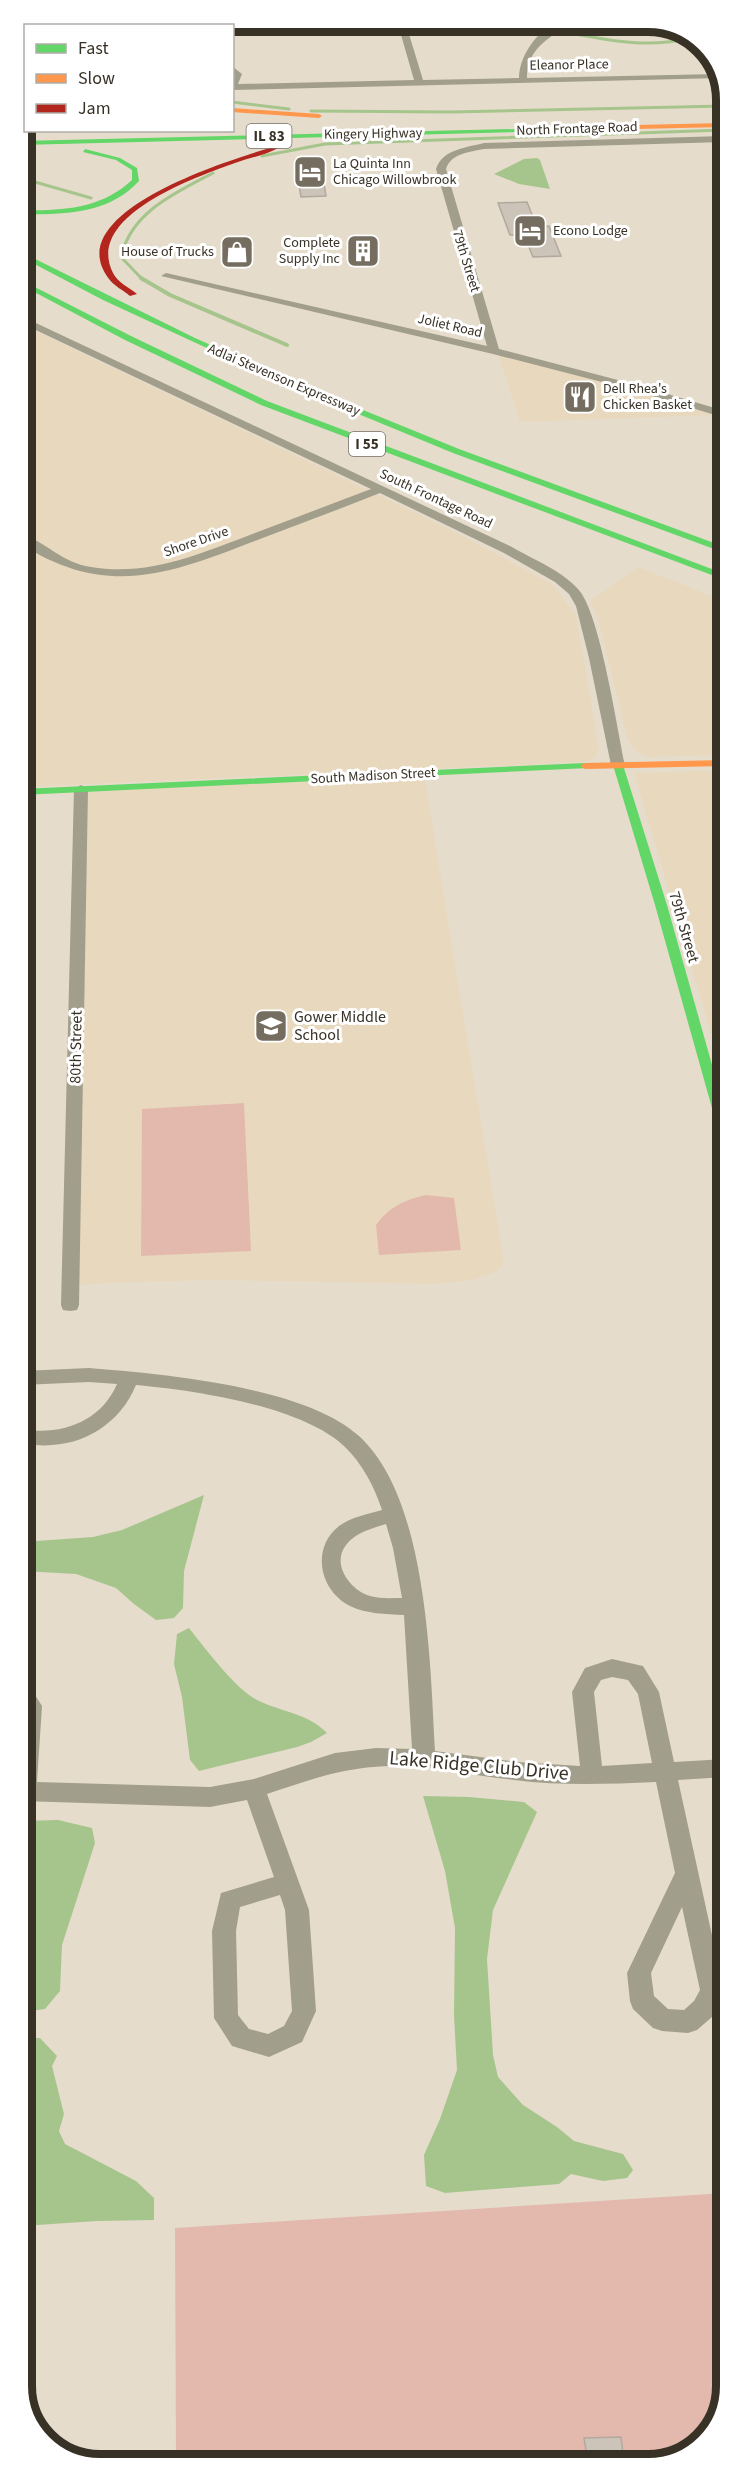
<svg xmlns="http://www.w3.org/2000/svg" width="747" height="2485" font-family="'Source Sans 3',sans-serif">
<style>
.built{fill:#e8d9be}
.green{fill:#e4b9ad}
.water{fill:#a6c58c}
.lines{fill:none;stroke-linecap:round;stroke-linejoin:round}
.stream-far1{stroke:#a6c58c;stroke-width:3}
.stream{stroke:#a6c58c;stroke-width:4}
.building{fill:#cdc4b9;stroke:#b2a89e;stroke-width:1.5}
.street{fill:#a29e8c;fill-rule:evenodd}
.fast{fill:#63d668;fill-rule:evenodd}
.slow{fill:#ff974d;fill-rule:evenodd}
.jam{fill:#b3261e;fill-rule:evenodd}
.labels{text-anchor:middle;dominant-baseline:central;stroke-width:6;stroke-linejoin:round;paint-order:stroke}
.far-street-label{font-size:14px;fill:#383126;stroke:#fff}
.far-poi-label{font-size:14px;fill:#383126;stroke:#fff;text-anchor:start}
.shield{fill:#fff;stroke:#746f67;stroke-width:1.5}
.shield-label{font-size:15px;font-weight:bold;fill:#383126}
.street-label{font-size:16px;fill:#383126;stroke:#fff}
.poi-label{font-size:16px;fill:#383126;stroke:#fff;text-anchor:start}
.near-street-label{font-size:20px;fill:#383126;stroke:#fff}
.rim{fill:none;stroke:#383126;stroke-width:8}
</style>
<rect width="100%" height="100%" fill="#e6dccc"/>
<!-- built -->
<path class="built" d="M21,324L451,530L552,584L576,615L599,749L595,757L586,762L21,787Z
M498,354L664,398L718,415L520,422Z
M638,567L725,601V755L649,757L636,751L628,741L598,619L590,601Z
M725,770V1081L634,773Z
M424,774L504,1263L496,1272L472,1280L435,1284L209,1280L109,1283L70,1286L81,789Z"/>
<!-- green -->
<path class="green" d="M244,1103L251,1251L141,1256L142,1109Z
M426,1195L454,1198L461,1250L379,1255L376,1225C389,1207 404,1200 426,1195Z
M726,2193V2385L707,2437L663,2462L176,2464L175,2228Z"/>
<!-- water -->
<path class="water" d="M537,158L540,160L550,189L519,184L494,174L524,159Z
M204,1495L184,1571L183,1608L174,1618L156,1620L134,1604L116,1588L76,1574L22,1571V1542L93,1537L122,1530Z
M189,1628C204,1647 232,1684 252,1697C276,1712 306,1711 327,1733L311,1742L297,1747L199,1771L190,1760L182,1697L174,1664L177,1634Z
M423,1796L469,1797L524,1802L537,1812L493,1910L487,1959L493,2055L498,2077L523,2105L557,2127L574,2141L623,2154L633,2170L627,2178L603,2181L571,2174L559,2184L445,2193L426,2186L424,2155L440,2119L457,2070L454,2015L455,1928L445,1871Z
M58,1820L92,1828L95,1843L62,1945L60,1991L45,2009L22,2012V1821Z
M22,2038H40L57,2056L52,2066L64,2114L59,2131L65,2144L136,2181L154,2198V2220L97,2221L22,2226Z"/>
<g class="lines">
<!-- stream-far1 -->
<path class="stream-far1" d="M532,21L534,25L545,29
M559,31C608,40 643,49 693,38
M232,102L289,109
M311,111L451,112L724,106
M262,156L325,144L724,130
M21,178L91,198
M143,280L121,257C131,212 175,193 213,173"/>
<!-- stream -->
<path class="stream" d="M141,278L170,295L287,345"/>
</g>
<!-- building -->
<path class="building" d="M320,159L326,196L301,197L295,160Z
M527,202L537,227L549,226L561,256L533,257L524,235H510L498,203Z
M621,2437L624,2463H588L584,2438Z"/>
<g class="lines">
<!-- street -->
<path class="street" d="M209,21H217L218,26H210Z
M397,21H405L423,80L519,78C519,53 544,19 571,22C550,39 527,47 527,78L718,74L721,78L232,90V66L242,74L238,84L414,80Z
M724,136V142L484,149C470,152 451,153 446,169L499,349L637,385L725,411V418L629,389L493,354L161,276L166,273L487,346L436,169C443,149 465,148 484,143Z
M21,316L512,547C534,560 561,570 578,589C600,612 617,729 625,765L623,768L618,769L611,765L589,658L576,606L569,594L555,582L504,553L380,493C340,509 300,524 260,539C172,573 108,600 21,544V534C45,541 62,563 91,567C149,577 202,553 255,533C294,518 332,504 371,489L21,323Z
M81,785L88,789L79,1305L77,1310L70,1311L63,1310L61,1305L74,789Z
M89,1368C162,1374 304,1386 359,1436C428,1499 430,1663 435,1751L517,1762L580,1766L572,1692L585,1668L612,1659L643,1666L659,1692L674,1762L726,1759V1777L678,1780L724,1990L712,2017L697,2030L688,2033L662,2031L653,2028L633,2009L630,2001L627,1973L675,1873L656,1782C608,1784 562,1786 514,1780C468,1775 419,1762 373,1767C336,1770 303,1782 267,1794L309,1910L316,2011L302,2042L269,2057L232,2046L214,2018L212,1931L221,1893L274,1877L247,1800L210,1807L22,1801V1684L30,1687L42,1706L37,1782L210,1787L254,1779L335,1753L376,1748L412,1749L404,1615C385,1614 367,1614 350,1606C319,1590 311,1548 339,1526C351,1517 368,1514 382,1510C375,1488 362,1463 345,1447C303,1406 193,1390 136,1385C117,1431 70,1453 22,1443V1429C60,1436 101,1422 117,1384L89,1382L22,1385V1371ZM386,1524L393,1548L402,1598C392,1598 380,1599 370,1596C350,1590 331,1564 346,1545C356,1532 371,1529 386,1524ZM612,1677L628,1680L638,1694L652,1763L602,1766L594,1692L601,1680ZM280,1895L285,1910L292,2011L284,2026L268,2034L249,2029L238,2015L236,1931L240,1907ZM682,1907L700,1990L694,2001L684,2010L668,2009L654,1996L651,1973Z"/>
<!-- fast -->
<path class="fast" d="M637,126L635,129L21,145V141Z
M85,149L120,158L137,168L139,181C109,214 63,215 21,214V210C62,211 101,209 132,180V170L116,160L83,152Z
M21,252L195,338L282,377L459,449L725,547V553L453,453L276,380L103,300L21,257Z
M21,280L131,336L267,401L725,574V580L261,405L125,340L21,285Z
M618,762L623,765L667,905L725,1111V1137L719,1133L655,905L613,765Z
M585,763L589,764V768L21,795V789Z"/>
<!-- slow -->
<path class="slow" d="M232,108L319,114L322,116L319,118L232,112Z
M26,113V118L21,119V115Z
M724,123V127L635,129L632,127L635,125Z
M725,760V766L585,769L580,766L585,763Z"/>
<!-- jam -->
<path class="jam" d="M273,147L278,148C266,155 249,158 235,163C196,177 84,216 113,273C118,283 129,287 137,294L130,296C123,290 114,286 109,279C57,212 232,159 273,147Z"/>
</g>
<!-- icons -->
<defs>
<symbol id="hotel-square" viewBox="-11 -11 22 22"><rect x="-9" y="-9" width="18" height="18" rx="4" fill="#756d60" stroke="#fff"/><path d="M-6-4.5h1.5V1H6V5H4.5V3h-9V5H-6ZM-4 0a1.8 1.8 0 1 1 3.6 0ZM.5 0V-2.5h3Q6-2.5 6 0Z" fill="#fff"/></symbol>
<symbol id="building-square" viewBox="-11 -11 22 22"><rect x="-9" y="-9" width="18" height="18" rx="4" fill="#756d60" stroke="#fff"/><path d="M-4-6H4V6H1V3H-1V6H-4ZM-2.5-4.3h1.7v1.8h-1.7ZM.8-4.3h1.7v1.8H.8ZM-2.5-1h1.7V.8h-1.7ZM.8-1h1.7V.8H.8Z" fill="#fff"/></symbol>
<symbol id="shop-square" viewBox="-11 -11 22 22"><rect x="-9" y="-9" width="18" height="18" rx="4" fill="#756d60" stroke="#fff"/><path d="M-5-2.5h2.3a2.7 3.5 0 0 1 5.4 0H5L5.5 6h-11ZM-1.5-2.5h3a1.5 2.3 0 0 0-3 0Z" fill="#fff"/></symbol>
<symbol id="restaurant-square" viewBox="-11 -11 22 22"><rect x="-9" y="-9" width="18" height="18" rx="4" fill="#756d60" stroke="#fff"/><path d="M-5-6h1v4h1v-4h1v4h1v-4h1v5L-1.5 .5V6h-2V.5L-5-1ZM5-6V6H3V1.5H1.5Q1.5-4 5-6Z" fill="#fff"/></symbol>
<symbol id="school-square" viewBox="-11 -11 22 22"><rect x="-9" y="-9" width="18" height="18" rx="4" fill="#756d60" stroke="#fff"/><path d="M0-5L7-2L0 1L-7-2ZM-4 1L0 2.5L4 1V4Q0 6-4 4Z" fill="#fff"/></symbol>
</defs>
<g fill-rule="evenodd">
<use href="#hotel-square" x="291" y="153" width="38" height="38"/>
<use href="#hotel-square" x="511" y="212" width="38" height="38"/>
<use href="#building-square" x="344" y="232" width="38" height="38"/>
<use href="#shop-square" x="218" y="233" width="38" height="38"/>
<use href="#restaurant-square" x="561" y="378" width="38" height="38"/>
<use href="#school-square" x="252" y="1007" width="38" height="38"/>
</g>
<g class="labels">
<!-- far-street labels -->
<g class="far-street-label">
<text transform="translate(569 65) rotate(-1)">Eleanor Place</text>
<text transform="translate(577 129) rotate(-2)">North Frontage Road</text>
<text transform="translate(373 134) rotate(-1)">Kingery Highway</text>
<text transform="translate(466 261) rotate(73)">79th Street</text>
<text transform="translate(450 326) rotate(13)">Joliet Road</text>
<text transform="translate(284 380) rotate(23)">Adlai Stevenson Expressway</text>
<text transform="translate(436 499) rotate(25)">South Frontage Road</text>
<text transform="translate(196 542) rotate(-19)">Shore Drive</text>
<text transform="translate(373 776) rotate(-3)">South Madison Street</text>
</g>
<!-- far-poi labels -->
<g class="far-poi-label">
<text x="333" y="164">La Quinta Inn<tspan x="333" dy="16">Chicago Willowbrook</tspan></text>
<text x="553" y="231">Econo Lodge</text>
<text x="340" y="243" text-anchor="end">Complete<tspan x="340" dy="16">Supply Inc</tspan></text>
<text x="214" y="252" text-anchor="end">House of Trucks</text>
<text x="603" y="389">Dell Rhea's<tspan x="603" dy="16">Chicken Basket</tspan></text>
</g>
<!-- shield labels -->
<g class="shield">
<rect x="246.5" y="124" width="45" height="24" rx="4.5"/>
<rect x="349" y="432" width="36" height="24" rx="4.5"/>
</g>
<g class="shield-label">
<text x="269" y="136">IL 83</text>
<text x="367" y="444">I 55</text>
</g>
<!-- street labels -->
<g class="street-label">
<text transform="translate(684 927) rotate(74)">79th Street</text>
<text transform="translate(76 1047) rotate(-89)">80th Street</text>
</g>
<!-- poi labels -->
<g class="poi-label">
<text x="294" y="1017">Gower Middle<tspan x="294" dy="18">School</tspan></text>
</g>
<!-- near-street labels -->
<g class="near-street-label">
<text transform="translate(479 1766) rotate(5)">Lake Ridge Club Drive</text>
</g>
</g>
<!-- crop -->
<path d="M0 0H747V2485H0ZM100 32H648A68 68 0 0 1 716 100V2386A68 68 0 0 1 648 2454H100A68 68 0 0 1 32 2386V100A68 68 0 0 1 100 32Z" fill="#fff" fill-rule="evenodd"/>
<path class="rim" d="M100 32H648A68 68 0 0 1 716 100V2386A68 68 0 0 1 648 2454H100A68 68 0 0 1 32 2386V100A68 68 0 0 1 100 32Z"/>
<!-- legend -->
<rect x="24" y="24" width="210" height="108" fill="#ffffff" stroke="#afada8" stroke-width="1.5"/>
<rect x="36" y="44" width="30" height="9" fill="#63d668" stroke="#afada8" stroke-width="1.5"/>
<text x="78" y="54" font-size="18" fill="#383126">Fast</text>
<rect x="36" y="74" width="30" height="9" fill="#ff974d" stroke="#afada8" stroke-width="1.5"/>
<text x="78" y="84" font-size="18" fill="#383126">Slow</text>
<rect x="36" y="104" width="30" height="9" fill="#b3261e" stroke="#afada8" stroke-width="1.5"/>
<text x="78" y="114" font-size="18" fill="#383126">Jam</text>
</svg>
